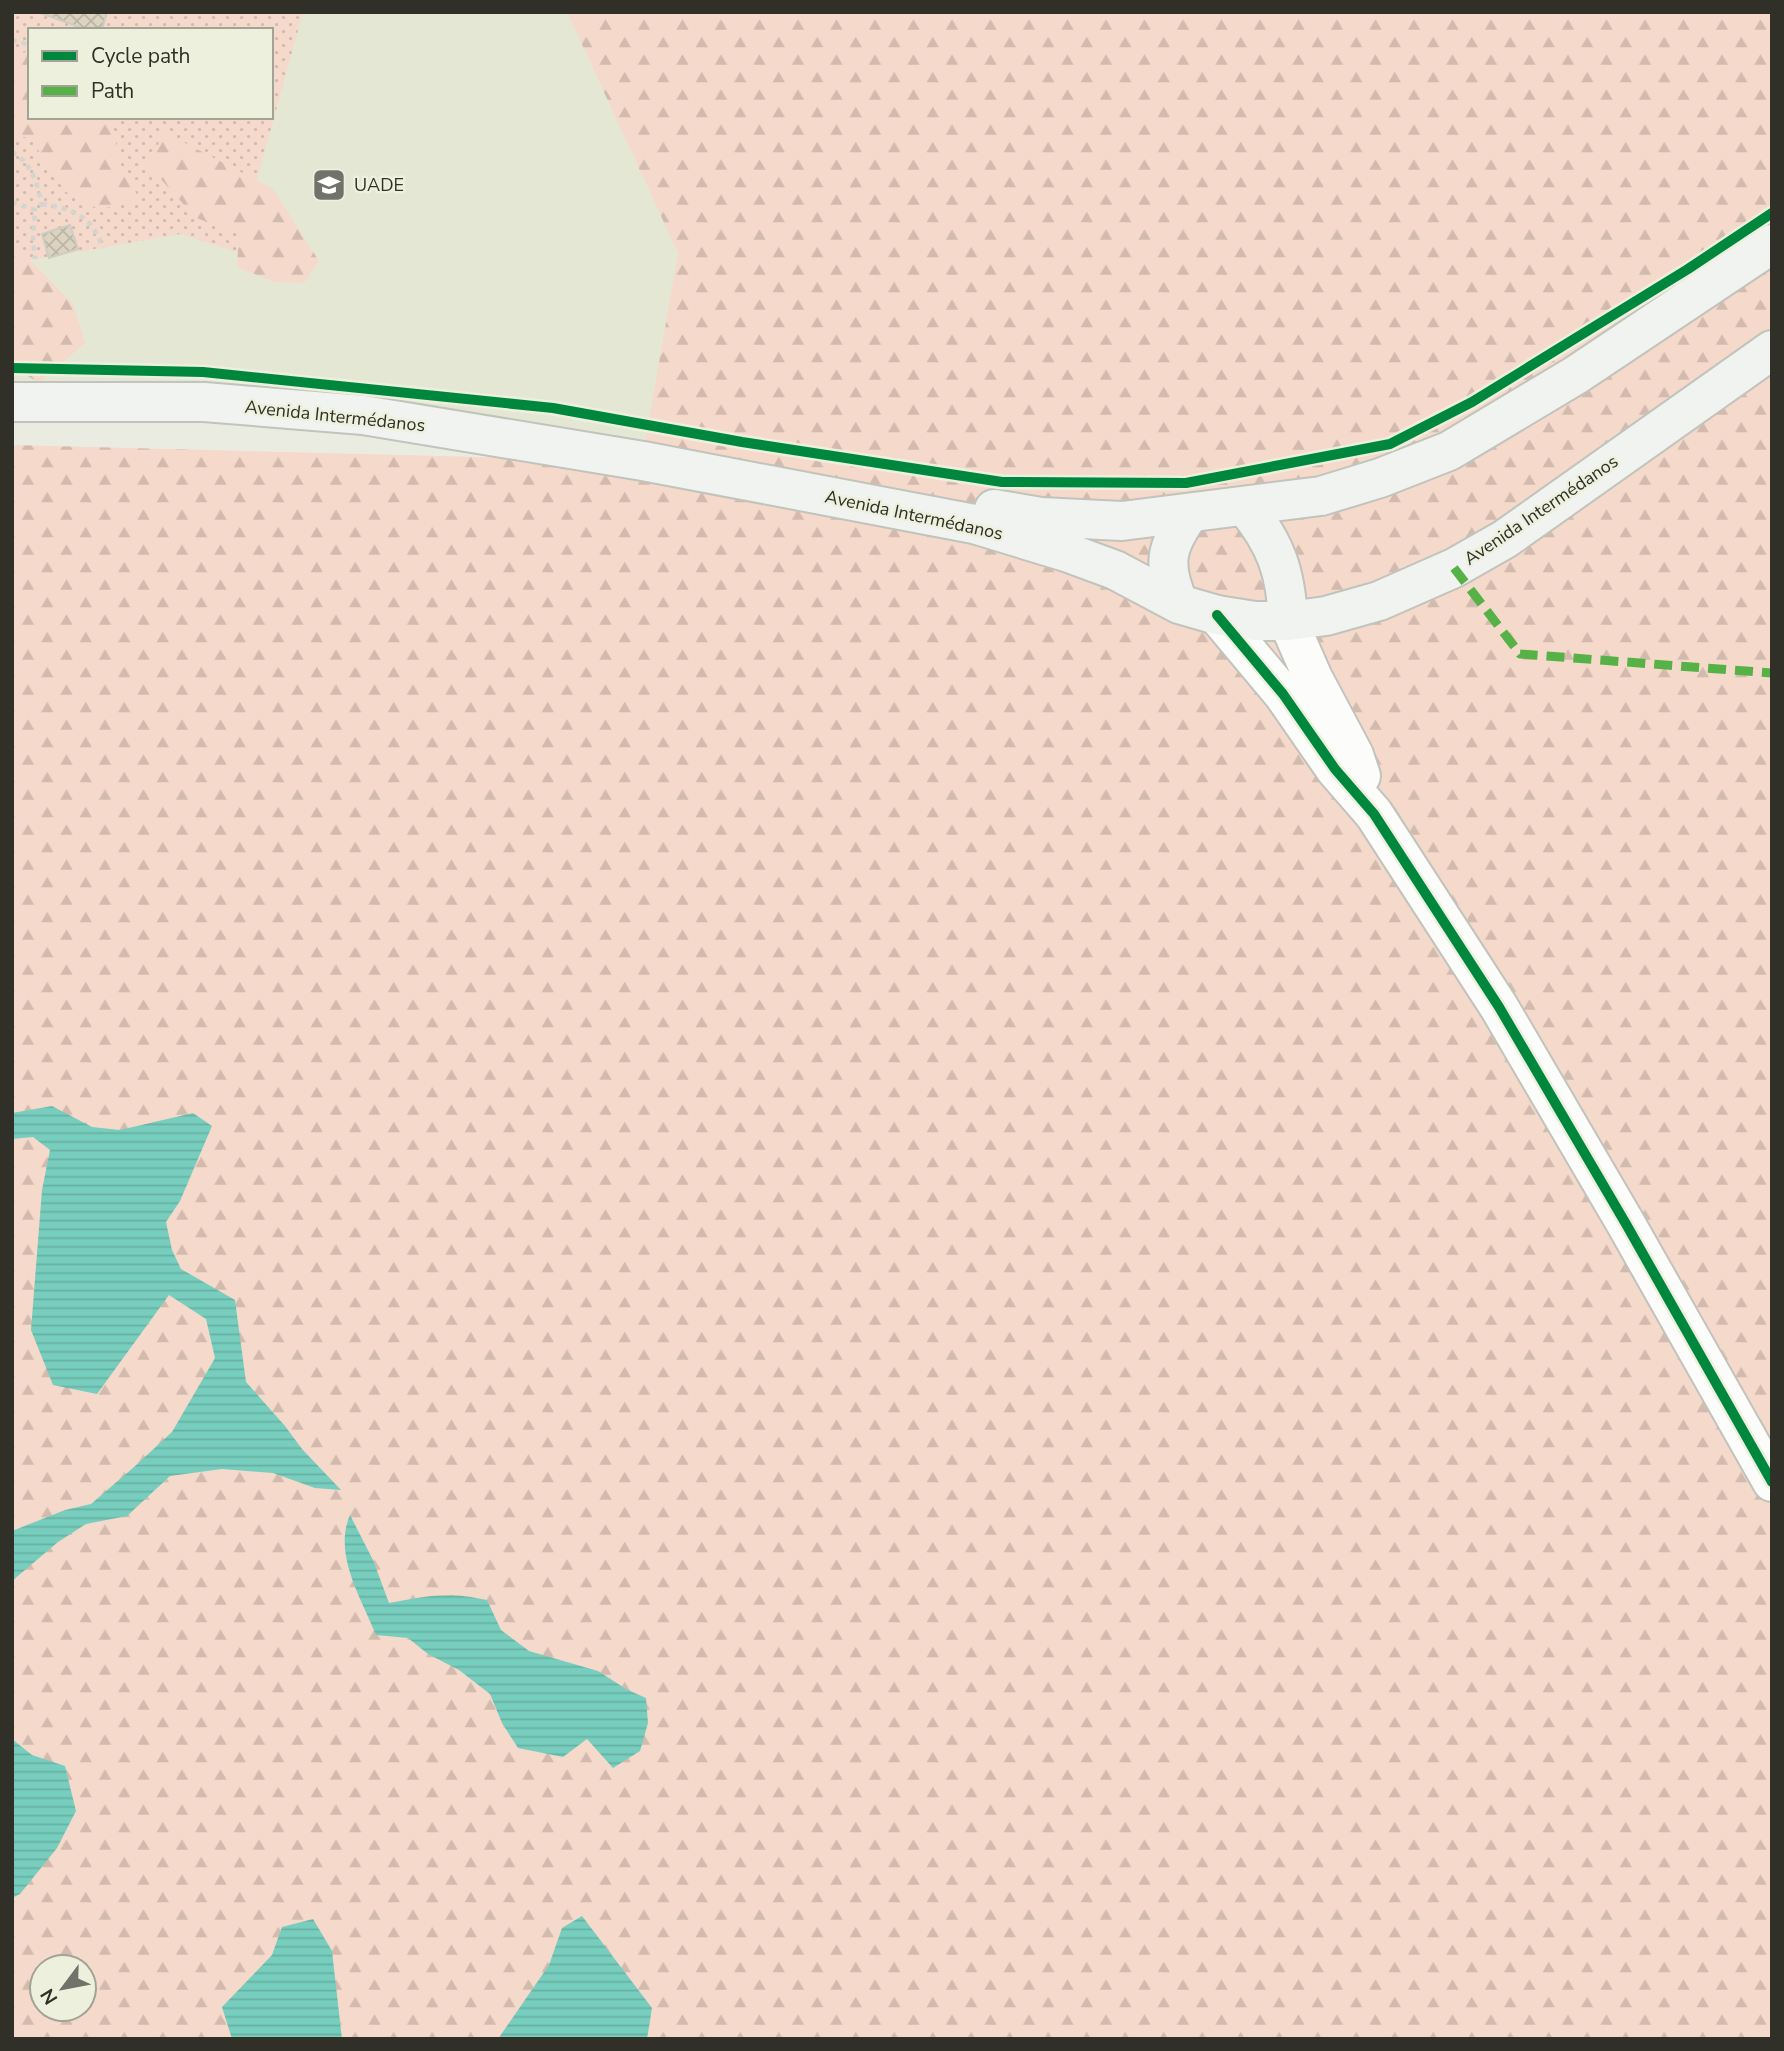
<svg xmlns="http://www.w3.org/2000/svg" width="1784" height="2051" font-family="'Nunito Sans',sans-serif">
<style>
.built{fill:#e4e7d4;fill-rule:evenodd}
.grass{fill:url(#grass-dots);fill-rule:evenodd}
.forest{fill:url(#forest-firs);fill-rule:evenodd}
.water{fill:url(#water-rules)}
.building{fill:url(#building-cross-hatch);stroke:#cecdc5;stroke-width:2}
.lines{fill:none;stroke-linecap:round;stroke-linejoin:round}
.minor-casing{stroke:#c2c3bc;stroke-width:42}
.secondary-casing{stroke:#c2c3bc;stroke-width:42}
.path{stroke:#d4d4d2;stroke-width:4.5;stroke-dasharray:5 5;stroke-linecap:butt}
.minor{stroke:#fcfcfb;stroke-width:38}
.secondary{stroke:#f0f3ef;stroke-width:38}
.quiet{stroke:#56b246;stroke-width:9;stroke-dasharray:18 9;stroke-linecap:butt}
.cycleway-casing{stroke:#eef0de;stroke-width:15}
.cycleway{stroke:#00873e;stroke-width:10}
.labels{text-anchor:middle;dominant-baseline:central;stroke-width:5;stroke-linejoin:round;paint-order:stroke}
.poi-label{font-size:18px;fill:#303029;stroke:#eef0de;text-anchor:start}
.street-label{font-size:18px;fill:#303029;stroke:#eef0de}
</style>
<defs>
<pattern id="grass-dots" width="8" height="8" patternUnits="userSpaceOnUse" patternTransform="scale(1.75)"><rect width="8" height="8" fill="#f5d9ca"/><path d="M2 2h.1M6 6h.1" fill="none" stroke="#d2bbae" stroke-width="1.8" stroke-linecap="round"/></pattern>
<pattern id="forest-firs" width="22" height="20" patternUnits="userSpaceOnUse" patternTransform="scale(1.75)"><rect width="22" height="20" fill="#f5d9ca"/><path d="M5 1l3.5 6h-7zM16 11l3.5 6h-7z" fill="#d2bbae"/></pattern>
<pattern id="water-rules" width="6" height="5" patternUnits="userSpaceOnUse" patternTransform="scale(1.75)"><rect width="6" height="5" fill="#77cebe"/><path d="M0 2.5h6" fill="none" stroke="#67b1a3"/></pattern>
<pattern id="building-cross-hatch" width="8" height="8" patternUnits="userSpaceOnUse" patternTransform="scale(1.75)"><rect width="8" height="8" fill="#dcd3c0"/><path d="M0 0l8 8M0 8l8-8" fill="none" stroke="#bdb5a5"/></pattern>
</defs>
<rect width="100%" height="100%" fill="#eaece2"/>
<!-- built -->
<path class="built" d="M12,12H567L678,253L643,461L363,415L12,402ZM30,30H271V117H30Z"/>
<!-- grass -->
<path class="grass" d="M12,12H303L237,252L180,234L25,261L12,266ZM30,30H271V117H30Z"/>
<!-- forest -->
<path class="forest" d="M567,12H1772V2039H12V445L642,461L678,253ZM42,1967H84V2009H42Z
M30,51V117H110L122,169L139,198L100,210L66,192L30,138L12,135V56Z
M164,132L273,189L319,261L304,283L275,282L237,267L239,233L196,218L148,165Z
M20,250L73,304L85,343L39,383L12,366V252Z"/>
<!-- water -->
<path class="water" d="M52,1106L92,1127L120,1130L193,1113L212,1126L180,1201L166,1222L172,1250L181,1269L235,1300L246,1382L285,1426L302,1449L341,1490L315,1488L273,1473L222,1469L170,1476L127,1516L86,1524L58,1542L12,1581V1531L65,1510L91,1504L134,1467L172,1432L215,1358L206,1319L169,1295L97,1394L53,1385L31,1330L42,1190L50,1150L33,1137L12,1139V1113Z
M350,1515L373,1560L389,1603C427,1596 448,1591 487,1600L501,1630L529,1651L598,1671L626,1689L646,1698L648,1723L640,1751L613,1768L587,1739L563,1757L518,1748L502,1723L490,1694L459,1670L428,1654L408,1638L376,1635C361,1598 333,1554 350,1515Z
M12,1739L32,1755L65,1766L76,1811L57,1848L20,1894L12,1898Z
M582,1916L652,2008L647,2039H498L549,1965L562,1928Z
M313,1919L332,1951L342,2039H232L222,2007L272,1955L282,1927Z"/>
<!-- building -->
<path class="building" d="M38,12H107L102,30H87Z
M70,225L78,249L49,258L42,234Z"/>
<g class="lines">
<defs>
<path id="minor" d="M1217,615L1283,694L1335,769L1374,814L1499,1007L1626,1224L1772,1482
M1288,621L1313,678L1354,755L1361,776"/>
<path id="secondary" d="M12,402H204L363,415L643,461L974,524L1066,552L1115,570L1179,604L1217,615L1255,621H1288L1326,616L1379,601L1454,568L1505,539L1772,350
M1245,506C1276,544 1286,572 1288,621
M994,509L1041,517L1122,521L1321,496L1380,478L1449,451L1576,375L1772,244
M1179,604C1162,565 1165,547 1190,513"/>
</defs>
<!-- minor casing -->
<use href="#minor" class="minor-casing"/>
<!-- secondary casing -->
<use href="#secondary" class="secondary-casing"/>
<!-- path -->
<path class="path" d="M12,40L30,45
M12,152C32,163 37,184 42,204L35,210
M12,202L35,210L33,239L35,259
M42,204C74,209 92,216 103,248"/>
<!-- minor -->
<use href="#minor" class="minor"/>
<!-- secondary -->
<use href="#secondary" class="secondary"/>
<!-- quiet -->
<path class="quiet" d="M1454,568L1520,654L1772,673"/>
<defs>
<path id="cycleway" d="M12,368L203,372L553,408L742,442L1002,482L1186,483L1390,444L1472,402L1688,269L1772,213
M1217,615L1283,694L1335,769L1374,814L1499,1007L1626,1224L1772,1482"/>
</defs>
<!-- cycleway casing -->
<use href="#cycleway" class="cycleway-casing"/>
<!-- cycleway -->
<use href="#cycleway" class="cycleway"/>
</g>
<!-- icons -->
<defs>
<symbol id="university-square" viewBox="-11 -11 22 22"><rect x="-9" y="-9" width="18" height="18" rx="4" fill="#71726a" stroke="#eef0de"/><path d="M0-5L7-2L0 1L-7-2ZM-4 1L0 2.5L4 1V4Q0 6-4 4Z" fill="#fff"/></symbol>
</defs>
<g fill-rule="evenodd">
<use href="#university-square" x="310" y="166" width="38" height="38"/>
</g>
<g class="labels">
<!-- poi labels -->
<g class="poi-label">
<text x="354" y="185">UADE</text>
</g>
<!-- street labels -->
<g class="street-label">
<text transform="translate(335 416) rotate(6)">Avenida Intermédanos</text>
<text transform="translate(1541 510) rotate(-34)">Avenida Intermédanos</text>
<text transform="translate(914 515) rotate(12)">Avenida Intermédanos</text>
</g>
</g>
<!-- border -->
<rect width="1784" height="2051" fill="none" stroke="#303029" stroke-width="28"/>
<!-- legend -->
<rect x="28" y="28" width="245" height="91" fill="#eef0de" stroke="#a2a396" stroke-width="2"/>
<rect x="42" y="51" width="35" height="10" fill="#00873e" stroke="#a2a396" stroke-width="2"/>
<text x="91" y="63" font-size="21" fill="#303029">Cycle path</text>
<rect x="42" y="86" width="35" height="10" fill="#56b246" stroke="#a2a396" stroke-width="2"/>
<text x="91" y="98" font-size="21" fill="#303029">Path</text>
<!-- north arrow -->
<g transform="translate(63 1988) rotate(238)"><circle r="33" fill="#eef0de" stroke="#a2a396" stroke-width="2"/>
<path d="M0-5L12 26L0 18L-12 26Z" fill="#71726a"/>
<text y="-10" font-size="19" font-weight="bold" text-anchor="middle" fill="#303029">N</text>
</g>
</svg>
